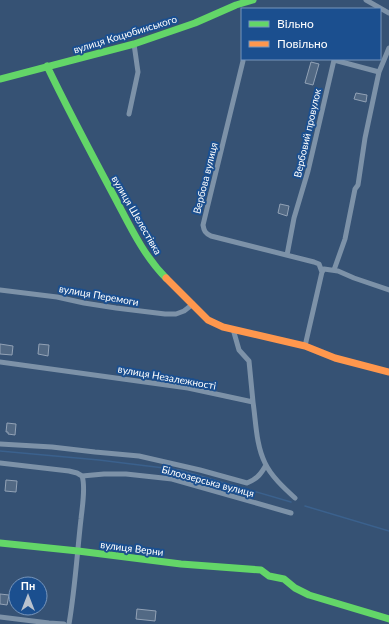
<svg xmlns="http://www.w3.org/2000/svg" width="389" height="624" font-family="Lato,sans-serif">
<style>
.lines{fill:none;stroke-linecap:round;stroke-linejoin:round}
.stream{stroke:#3b618d;stroke-width:1.5}
.building{fill:#526984;stroke:#92a2b6}
.street{stroke:#7d92a8;stroke-width:5}
.fast{stroke:#63d668;stroke-width:7}
.slow{stroke:#ff974d;stroke-width:7}
.labels{text-anchor:middle;dominant-baseline:central;stroke-width:4;stroke-linejoin:round;paint-order:stroke}
.street-label{font-size:10px;fill:#fff;stroke:#1b4f8f}
</style>
<rect width="100%" height="100%" fill="#365274"/>
<g class="lines">
<!-- stream -->
<path class="stream" d="M0,451L99,460L180,470L291,502
M305,506L389,531"/>
</g>
<!-- building -->
<path class="building" d="M311,62L319,64L313,85L305,83Z
M356,93L367,95L366,102L354,99Z
M280,204L289,206L287,216L278,213Z
M0,344L13,346L12,355L0,354Z
M39,344L49,345L48,356L38,354Z
M7,423L16,424L15,435L8,434V432H6Z
M6,480L17,481L16,492L5,491Z
M0,594L9,595L7,605L0,604Z
M137,609L156,611L155,621L136,619Z"/>
<g class="lines">
<!-- street -->
<path class="street" d="M366,0L389,13
M243,61L203,225C204,231 205,233 211,236L314,262L319,264L322,272L324,269L338,271L354,278L389,290
M129,114L138,72L134,44
M287,255L294,218L308,171L334,60L379,72
M334,270L345,239L355,189L358,185L365,138L379,72L389,48
M0,290L57,297L84,303L116,308L165,314H176L184,311L193,304
M305,346L322,272
M0,362L188,388L253,402L249,361L239,350L233,329
M253,402C256,422 256,445 265,463C271,476 284,488 295,498
M0,444L52,447L95,452L139,456L200,470L247,483C257,479 261,474 266,465
M0,463L69,471L77,473L82,476L104,474H126L172,479L291,513
M0,617L49,623L64,624
M69,624C75,589 77,554 81,519C82,508 86,487 82,476"/>
<!-- fast -->
<path class="fast" d="M47,66C68,110 91,153 114,196C129,224 143,255 166,278
M0,79L134,44L195,23L236,5L253,0
M0,543L78,551L181,564L261,570L269,576L284,579L295,588L309,595L389,619"/>
<!-- slow -->
<path class="slow" d="M166,278L208,320L223,327L305,346L335,358L389,372"/>
</g>
<g class="labels">
<!-- street labels -->
<g class="street-label">
<text transform="translate(125 34) rotate(-17)">вулиця Коцюбинського</text>
<text transform="translate(307 133) rotate(-77)">Вербовий провулок</text>
<text transform="translate(205 178) rotate(-76)">Вербова вулиця</text>
<text transform="translate(137 215) rotate(60)">вулиця Шелестівка</text>
<text transform="translate(99 295) rotate(10)">вулиця Перемоги</text>
<text transform="translate(167 377) rotate(10)">вулиця Незалежності</text>
<text transform="translate(208 481) rotate(15)">Білоозерська вулиця</text>
<text transform="translate(132 548) rotate(7)">вулиця Верни</text>
</g>
</g>
<!-- legend -->
<rect x="241" y="8" width="140" height="52" fill="#1b4f8f" stroke="#7695bc"/>
<rect x="249" y="21" width="20" height="6" fill="#63d668" stroke="#7695bc"/>
<text x="277" y="28" font-size="12" fill="#ffffff">Вільно</text>
<rect x="249" y="41" width="20" height="6" fill="#ff974d" stroke="#7695bc"/>
<text x="277" y="48" font-size="12" fill="#ffffff">Повільно</text>
<!-- north arrow -->
<g transform="translate(28 596)"><circle r="19" fill="#1b4f8f" stroke="#7695bc"/>
<path d="M0-3L7 15L0 10L-7 15Z" fill="#b9c2ce"/>
<text y="-6" font-size="11" font-weight="bold" text-anchor="middle" fill="#ffffff">Пн</text>
</g>
</svg>
